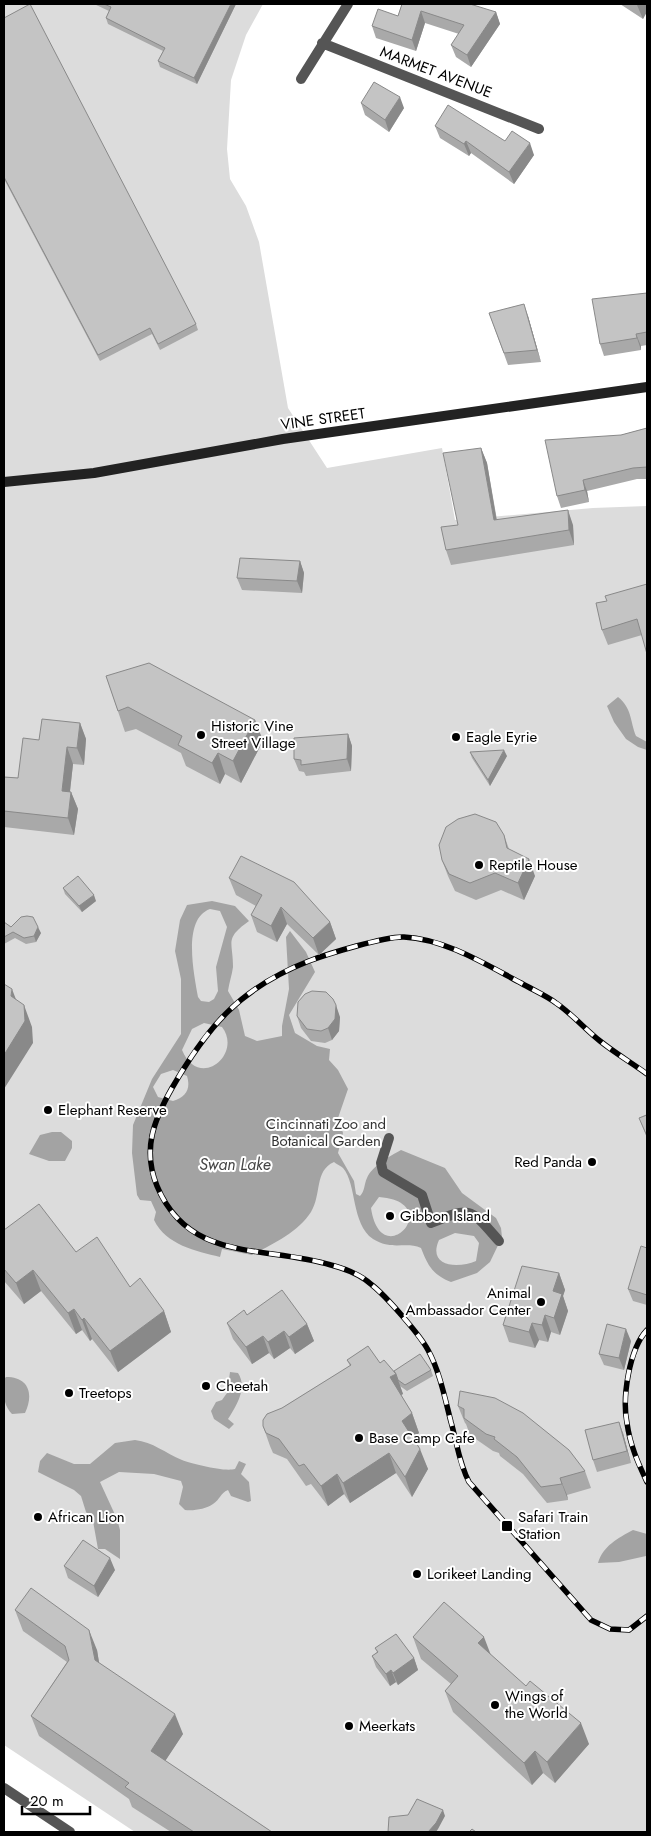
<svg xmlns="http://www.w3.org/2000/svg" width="651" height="1836" font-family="Jost,sans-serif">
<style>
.green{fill:#dcdcdc}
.water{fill:#a3a3a3;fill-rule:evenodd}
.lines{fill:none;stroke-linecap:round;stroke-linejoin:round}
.pedestrian{stroke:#555;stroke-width:10}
.minor{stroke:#555;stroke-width:10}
.secondary{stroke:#222;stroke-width:10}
.rail-casing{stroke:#000;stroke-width:5.5}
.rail{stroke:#fff;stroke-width:4;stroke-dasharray:11;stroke-linecap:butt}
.wall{fill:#a9a9a9}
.shaded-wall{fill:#898989}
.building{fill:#c4c4c4;stroke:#898989}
.poi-dot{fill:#000;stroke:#fff;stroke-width:2}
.labels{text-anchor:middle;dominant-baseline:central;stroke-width:4;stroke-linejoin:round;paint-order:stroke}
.street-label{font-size:15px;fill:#000;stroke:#fff}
.poi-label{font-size:15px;fill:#000;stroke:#fff;text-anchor:start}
.park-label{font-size:15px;fill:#333;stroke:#fff}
.water-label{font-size:16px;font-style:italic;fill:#444;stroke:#fff}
</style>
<rect width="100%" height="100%" fill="#fff"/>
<!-- green -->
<path class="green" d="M4,4H263L246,35L231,80L227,149L230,179L246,206L259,242L288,408L327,468L442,448L455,520L593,508L647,506V1832H135L4,1745Z"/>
<!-- water -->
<path class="water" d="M618,697C632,708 630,721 636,736L647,742V750L638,747L626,739L614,722L607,706Z
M212,901L235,906L249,921C224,939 233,941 233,967C232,975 229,983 228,991L239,1010L245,1036L257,1041L282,1036V1026L289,989L286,937L290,931L306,952L315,972L289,1015L295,1033L317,1046L330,1049L329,1060L338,1070L348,1089L338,1118L343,1133L338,1153L354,1181L356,1194L360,1196C365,1191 364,1184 367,1178C372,1166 390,1156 401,1150L445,1168L462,1193L496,1218L501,1228L502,1237L490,1262L477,1273L451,1282C433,1275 428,1266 421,1248C406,1241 392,1251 373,1239C351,1224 357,1184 343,1168C341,1166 336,1164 334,1162C314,1171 322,1194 311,1212C298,1232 273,1244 252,1255L222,1249L220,1257C196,1251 166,1245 154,1220L156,1212L151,1201L140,1200L137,1195L132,1153L133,1125L152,1079L181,1034V979L175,951L180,920L187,905ZM210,909L220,911L227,927L216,967L218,991L214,999L209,1002L201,1001L198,997C194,974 182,919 210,909ZM204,1023L222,1027C243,1054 199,1091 182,1050L192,1029ZM173,1070L187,1076C191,1089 186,1097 173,1101L158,1097L153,1087L161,1074ZM379,1197C447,1202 381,1275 371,1208ZM455,1233L474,1236L479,1243L476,1261C458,1269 427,1267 439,1240Z
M52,1132H61L72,1141V1148L65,1161H49L29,1154L40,1135Z
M230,1372L238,1373C248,1388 236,1406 228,1419L234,1424L229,1429L214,1419L211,1411L216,1402L222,1400L227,1393Z
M6,1377C29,1377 34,1394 25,1413L12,1414C2,1403 4,1393 4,1379Z
M135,1440C153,1442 165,1453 182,1460C193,1464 224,1472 235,1469L239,1461L246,1464L241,1474L249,1482L251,1501L248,1502L231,1496L228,1490C220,1493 220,1500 213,1504C206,1509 194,1511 185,1510L179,1504L183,1487L181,1481L154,1474L119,1472L100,1482L117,1519L120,1530V1559L105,1549H98L93,1521L86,1512L81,1496L74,1490L38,1472L40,1461L47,1453L74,1464H90L115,1443Z
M633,1530L647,1534L646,1556L619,1562L598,1563C603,1546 618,1538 633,1530Z"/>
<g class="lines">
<!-- pedestrian -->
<path class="pedestrian" d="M389,1138L381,1163L383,1172L422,1195L431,1223C472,1206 470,1208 499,1241"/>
<!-- minor -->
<path class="minor" d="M322,43L539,129
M301,79L348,4
M4,1788L70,1832"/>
<!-- secondary -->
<path class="secondary" d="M4,482L94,473L283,439L647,387"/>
<defs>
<path id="rail" d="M647,1074C632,1063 615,1053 600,1041C585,1029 572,1014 556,1003C545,995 533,990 521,983C485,964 445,939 404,937C386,936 327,954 309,961C240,988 208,1026 172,1088C154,1120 142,1149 157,1186C189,1263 264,1245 331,1265C346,1269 360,1274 372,1285C386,1296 420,1335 428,1350C440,1372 445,1399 451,1422C457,1443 459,1463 469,1482L591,1620L610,1629L629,1630L647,1616
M647,1330C629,1349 622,1398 627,1423C630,1445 638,1463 647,1482"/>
</defs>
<!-- rail casing -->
<use href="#rail" class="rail-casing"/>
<!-- rail -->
<use href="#rail" class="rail"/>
</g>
<!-- wall -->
<path class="wall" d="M94,4H236L197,84L160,67L158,61L163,51L108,24L106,18L109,11Z
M402,4L496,12L500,24L471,67L456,57L451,45L459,34L425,23L416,51L376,38L372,26L398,16Z
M620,4H647L643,19Z
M4,18L196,324L198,330L160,350L152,334L100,361L4,179Z
M361,103L404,108L389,132L365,115Z
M435,126L505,141L534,155L514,184L471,153L469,156L440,138Z
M647,293V345L641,346V350L604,356L600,344Z
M489,313L528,316L541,362L508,365Z
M647,428V479H637L587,491L589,502L561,508L557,496L621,435Z
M481,448L487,463L497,520L573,525L574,545L451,565L446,550L458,525Z
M300,561L304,573L302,593L242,590L237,578Z
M647,584L642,635L608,645L602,630L607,601Z
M106,676L255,720L263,741L241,783L225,774L220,784L186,766L181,753L136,729L125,732Z
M80,723L86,739L84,765L73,764L70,792H71L78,809L74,835L4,827V777L18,778L39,740Z
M348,734L352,746L351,771L306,776L304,772L299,771L294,759Z
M470,752L507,756L490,786L472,758Z
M504,835L509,849L535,876L524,900L501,890L476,900L455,891L448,876L442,860Z
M229,878L330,922L336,939L319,955L287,924L277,942L257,932L251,915L256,906L236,895Z
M63,888L96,901L82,912L65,894Z
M4,922L11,927L41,933L36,942L26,944L15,938L4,944Z
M297,1016L340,1017L339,1031L332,1040L325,1043L311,1041L301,1028Z
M647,1114V1138L639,1118Z
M4,1230L76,1252L130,1287L164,1311L171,1332L118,1372L92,1339L90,1341L82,1330L76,1334L41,1291L24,1304L4,1281Z
M647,1248V1305L633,1301L628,1289Z
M559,1273L565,1290L563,1296L568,1311L560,1335L551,1332L548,1342L539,1340L535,1348L509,1342L503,1325Z
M227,1323L307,1324L314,1341L295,1354L290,1348L274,1359L269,1353L252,1364L233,1339Z
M631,1341L624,1370L604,1365L599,1354Z
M347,1360L380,1363L394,1371L431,1370L433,1376L407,1391L400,1386L403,1394L401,1395L412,1413L419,1433L413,1438L428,1469L412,1497L396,1473L350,1503L344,1494L328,1506L311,1484L306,1486L287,1459L273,1453L270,1446L263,1426L282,1408L350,1366Z
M458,1406L585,1471L591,1488L567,1495L568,1500L547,1503L523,1474L500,1456L499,1453L493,1451L470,1435L466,1424L465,1423Z
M623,1433L631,1463L597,1472L593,1460Z
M64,1566L115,1570L98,1597L68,1578Z
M15,1610L97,1650L99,1663L183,1734L165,1761L272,1832H171L132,1807L129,1799L39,1736L31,1716L67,1662L23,1631Z
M413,1637L490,1654L589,1744L555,1783L543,1773L532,1785L453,1712L445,1691L451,1684L421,1659Z
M375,1648L414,1658L418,1670L398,1685L396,1682L390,1686L376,1667L372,1656L377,1652Z"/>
<!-- shaded-wall -->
<path class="shaded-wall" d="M231,4H236L197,84L194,78Z
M638,4H647V12L643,19L637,5Z
M421,11L425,23L416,51L412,40Z
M496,12L500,24L471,67L467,55Z
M400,97L404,108L389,132L385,120Z
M466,141L471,153L469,156L464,144Z
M530,143L534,155L514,184L509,172Z
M524,304L528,316L541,362L537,350Z
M636,334L641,346V350L637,338Z
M481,448L487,463L499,535L494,520Z
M583,480L587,491L589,502L585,490Z
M568,510L573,525L574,545L569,530Z
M300,561L304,573L302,593L297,581Z
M255,720L263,741L241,783L233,761Z
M80,723L86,739L84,765L77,748Z
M348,734L352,746L351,771L347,759Z
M67,747L73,764L68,808L62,791Z
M504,750L507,756L490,786L488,780Z
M218,753L225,774L220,784L212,763Z
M71,792L78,809L74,835L68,818Z
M529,859L535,876L524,900L518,883Z
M94,895L96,901L82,912L79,906Z
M281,907L287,924L277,942L271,926Z
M330,922L336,939L319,955L313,938Z
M38,927L41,933L36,942L34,936Z
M12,989L20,1010L11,996Z
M24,1005L32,1027L33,1043L4,1089V1055Z
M336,1005L340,1017L339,1031L332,1040L328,1028Z
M33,1270L41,1291L24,1304L16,1283Z
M559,1273L565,1290L563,1296L568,1311L560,1335L554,1318L553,1291Z
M74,1309L82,1330L76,1334L68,1313Z
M164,1311L171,1332L118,1372L110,1351Z
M545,1315L551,1332L548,1342L542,1325Z
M84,1318L92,1339L90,1341L82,1320Z
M532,1323L539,1340L535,1348L529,1332Z
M307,1324L314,1341L295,1354L289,1337Z
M626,1329L631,1341L624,1370L619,1358Z
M284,1331L290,1348L274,1359L268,1342Z
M263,1336L269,1353L252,1364L246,1347Z
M396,1374L403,1394L397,1397L390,1377Z
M412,1413L419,1433L409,1441L402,1421Z
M619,1422L623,1433L631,1463L627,1451Z
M420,1449L428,1469L412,1497L405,1477Z
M389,1453L396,1473L350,1503L343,1483Z
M337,1474L344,1494L328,1506L321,1486Z
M560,1478L567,1495L568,1500L562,1484Z
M110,1558L115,1570L98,1597L94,1586Z
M89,1630L97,1650L102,1680L95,1660Z
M484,1637L492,1658L478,1643Z
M414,1658L418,1670L398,1685L393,1673Z
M391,1670L396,1682L390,1686L386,1674Z
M175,1714L183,1734L158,1772L151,1751Z
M581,1723L589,1744L555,1783L547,1762Z
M535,1751L543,1773L532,1785L524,1763Z
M443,1810L445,1816L438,1829L436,1832H428Z"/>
<!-- building -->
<path class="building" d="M30,4L196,324L158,344L150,328L98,355L4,177V18Z
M104,4H231L194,78L158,61L165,48L106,18L111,7Z
M402,4H470L496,12L467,55L451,45L464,25L421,11L412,40L372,26L378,9L398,16Z
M374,82L400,97L385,120L361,103Z
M448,105L505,141L512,131L530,143L509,172L466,141L464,144L435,126Z
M647,293V332L636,334L637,338L600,344L592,299Z
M524,304L537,350L504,353L489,313Z
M647,428V467L633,468L583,480L585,490L557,496L545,440L621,435Z
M481,448L494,520L568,510L569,530L446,550L441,527L458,525L443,453Z
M240,558L300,561L297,581L237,578Z
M647,584V654L637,619L602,630L596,603L607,601L605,596Z
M149,663L255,720L233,761L218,753L212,763L178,745L182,736L128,707L118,711L106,676Z
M42,719L80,723L77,748L67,747L62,791L71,792L68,818L4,811V777L18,778L23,738L39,740Z
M348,734L347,759L301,765V760L294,759V738Z
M504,750L488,780L470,752Z
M475,814L496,822L504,835L507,848L529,859L518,883L495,873L470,883L449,874L442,860L439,845L446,827L458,819Z
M241,856L294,882L330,922L313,938L281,907L271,926L251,915L262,895L229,878Z
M78,876L94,895L79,906L63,888Z
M27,916L33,917L38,927L34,936L24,938L13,932L4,937V922L11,927L21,917Z
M4,984L12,989L11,996L24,1005L25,1021L4,1055Z
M312,991L326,992L333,999L336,1005L335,1019L328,1028L321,1031L307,1029L297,1016L298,1002L305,994Z
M647,1115V1136L639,1118Z
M39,1204L76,1252L97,1237L130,1287L140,1278L164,1311L110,1351L84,1318L82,1320L74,1309L68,1313L33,1270L16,1283L4,1269V1230Z
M641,1246L647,1248V1295L628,1289Z
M522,1266L559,1273L553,1291L562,1294L554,1318L545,1315L542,1325L532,1323L529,1332L503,1325Z
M282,1290L307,1324L289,1337L284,1331L268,1342L263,1336L246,1347L227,1323L244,1310L247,1315Z
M607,1324L626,1329L619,1358L599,1354Z
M368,1346L380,1363L384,1360L396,1374L390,1377L412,1413L402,1421L420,1449L405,1477L389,1453L343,1483L337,1474L321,1486L304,1464L299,1466L279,1439L266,1433L263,1426V1420L267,1414L282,1408L351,1365L347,1360Z
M420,1354L431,1370L405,1385L398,1380L396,1374L394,1371Z
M460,1391L495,1398L523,1413L569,1450L585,1471L560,1478L562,1484L541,1487L517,1457L494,1439L495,1437L486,1434L464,1418V1409L458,1406Z
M619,1422L627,1451L593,1460L585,1430Z
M83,1540L110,1558L94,1586L64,1566Z
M31,1588L89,1630L95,1660L175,1714L151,1751L272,1832H194L125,1787L129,1783L31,1716L69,1660L65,1646L15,1610Z
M444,1602L484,1637L478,1643L526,1686L530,1681L581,1723L547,1762L535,1751L524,1763L445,1691L458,1676L413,1637Z
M396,1634L414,1658L393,1673L391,1670L386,1674L372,1656L378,1652L375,1648Z
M417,1799L443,1810L436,1823L428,1832H388L389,1817L408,1815Z
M472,1829L476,1832H469Z"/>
<!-- markers -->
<g class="poi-dot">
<circle cx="201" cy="735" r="5"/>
<circle cx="456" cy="737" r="5"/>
<circle cx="479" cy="865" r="5"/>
<circle cx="48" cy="1110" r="5"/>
<circle cx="592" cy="1162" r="5"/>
<circle cx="390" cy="1216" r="5"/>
<circle cx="541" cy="1302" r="5"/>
<circle cx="206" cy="1386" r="5"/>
<circle cx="69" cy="1393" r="5"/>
<circle cx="359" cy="1438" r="5"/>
<circle cx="38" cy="1517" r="5"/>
<rect x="501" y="1520" width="12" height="12" rx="2.5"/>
<circle cx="417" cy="1574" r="5"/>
<circle cx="495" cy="1705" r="5"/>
<circle cx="349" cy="1726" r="5"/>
</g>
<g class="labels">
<!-- street labels -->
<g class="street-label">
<text transform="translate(436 72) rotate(21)">MARMET AVENUE</text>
<text transform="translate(323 419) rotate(-8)">VINE STREET</text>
</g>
<!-- poi labels -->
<g class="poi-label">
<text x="211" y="726">Historic Vine<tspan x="211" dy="17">Street Village</tspan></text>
<text x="466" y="737">Eagle Eyrie</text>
<text x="489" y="865">Reptile House</text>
<text x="58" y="1110">Elephant Reserve</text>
<text x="582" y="1162" text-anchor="end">Red Panda</text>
<text x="400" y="1216">Gibbon Island</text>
<text x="531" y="1293" text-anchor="end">Animal<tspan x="531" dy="17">Ambassador Center</tspan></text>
<text x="216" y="1386">Cheetah</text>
<text x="79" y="1393">Treetops</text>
<text x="369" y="1438">Base Camp Cafe</text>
<text x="48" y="1517">African Lion</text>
<text x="518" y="1517">Safari Train<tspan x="518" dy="17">Station</tspan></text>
<text x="427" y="1574">Lorikeet Landing</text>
<text x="505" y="1696">Wings of<tspan x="505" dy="17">the World</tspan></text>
<text x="359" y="1726">Meerkats</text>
</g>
<!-- park labels -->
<g class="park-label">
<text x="326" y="1124">Cincinnati Zoo and<tspan x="326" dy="17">Botanical Garden</tspan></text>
</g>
<!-- water labels -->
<g class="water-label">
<text x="235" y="1164">Swan Lake</text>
</g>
</g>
<!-- border -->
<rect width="651" height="1836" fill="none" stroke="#000000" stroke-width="10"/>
<!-- scale -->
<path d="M22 1806v8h68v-8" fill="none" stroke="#000000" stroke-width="2.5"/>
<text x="30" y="1806" font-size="15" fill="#000000" stroke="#ffffff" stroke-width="4" paint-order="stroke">20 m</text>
</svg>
